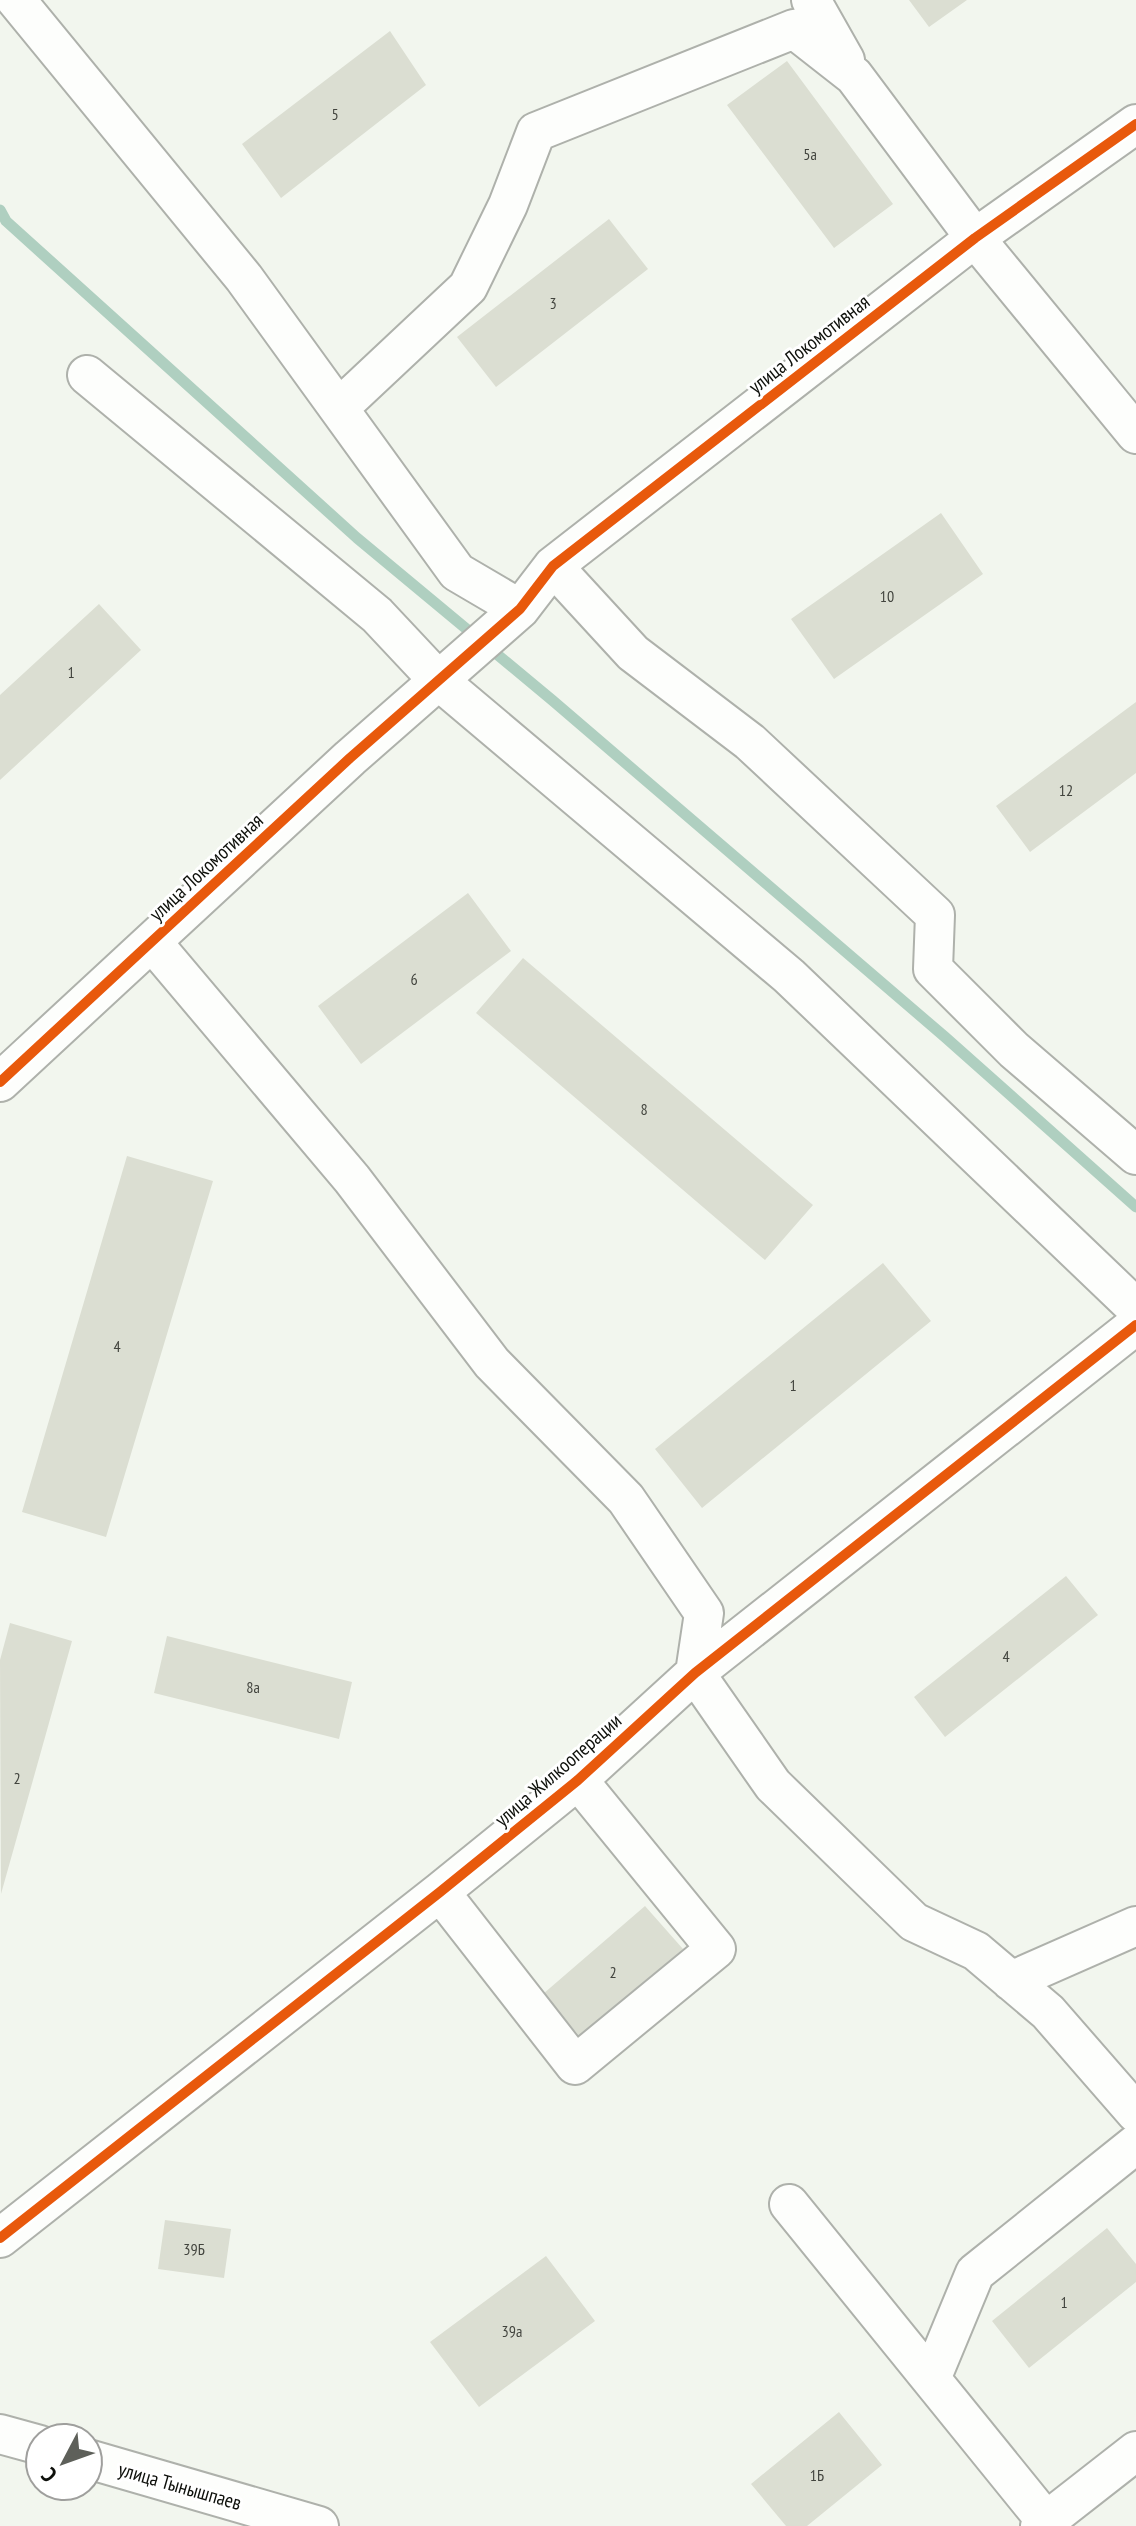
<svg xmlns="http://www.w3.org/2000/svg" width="1136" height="2526" font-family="'PT Sans Narrow',sans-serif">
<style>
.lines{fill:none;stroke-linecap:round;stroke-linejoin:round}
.stream{stroke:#afcfc0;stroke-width:11}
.building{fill:#dbded2}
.minor-casing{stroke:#aeb1ab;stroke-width:42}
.minor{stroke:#fdfefc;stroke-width:38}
.cycleway-casing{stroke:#fff;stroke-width:15}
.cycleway{stroke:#e8590c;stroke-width:10}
.labels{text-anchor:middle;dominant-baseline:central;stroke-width:6;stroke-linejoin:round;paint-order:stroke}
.number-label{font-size:16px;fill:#42443e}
.street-label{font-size:20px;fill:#0e100b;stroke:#fff}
</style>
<rect width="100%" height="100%" fill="#f2f6ee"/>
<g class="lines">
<!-- stream -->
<path class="stream" d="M0,210L6,221L357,538L552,700L945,1037L1136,1207"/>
</g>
<!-- building -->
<path class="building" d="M909,0H967L929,27Z
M390,31L426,85L281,198L242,144Z
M787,61L893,204L834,248L727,105Z
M609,219L648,269L496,387L457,337Z
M941,513L983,574L834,679L791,619Z
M99,604L141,650L0,780V695Z
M1136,702V773L1030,852L996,806Z
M468,893L511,951L361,1064L318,1006Z
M523,958L813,1205L765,1260L476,1013Z
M127,1156L213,1181L106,1537L22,1512Z
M883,1263L931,1321L702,1508L655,1449Z
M1066,1576L1098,1615L945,1737L914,1697Z
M10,1623L72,1641L1,1894L0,1660Z
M167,1636L352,1682L339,1739L154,1693Z
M645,1906L683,1949L581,2038L543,1994Z
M165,2220L231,2229L224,2278L158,2269Z
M1107,2228L1136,2264V2282L1029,2368L992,2321Z
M546,2256L595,2321L479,2407L430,2342Z
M839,2412L882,2465L807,2526H786L751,2484Z"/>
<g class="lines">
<defs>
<path id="minor" d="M16,0L244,278L457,572L520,609
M811,0L845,60
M87,375L377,615L438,680L789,976L1136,1308
M339,408L468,287L508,205L536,132L794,29L854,76L975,238L1136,434
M553,566L633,653L750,742L935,915L933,969L1014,1050L1136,1155
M152,942L352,1179L492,1363L626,1499L704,1613L695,1673L773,1785L914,1922L976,1951L1048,2012L1136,2113
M0,1082L350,758L520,609L553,566L975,238L1136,124
M440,1892L575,2065L716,1949L578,1780
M1011,1981L1136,1926
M789,2204L1046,2521
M0,2238L440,1892L578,1780L695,1673L1136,1325
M931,2379L975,2273L1136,2144
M0,2434L40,2445
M88,2459L319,2526
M1040,2526L1136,2451"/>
</defs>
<!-- minor casing -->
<use href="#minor" class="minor-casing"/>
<!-- minor -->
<use href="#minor" class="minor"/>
<defs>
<path id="cycleway" d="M0,1082L350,758L520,609L553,566L975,238L1136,124
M0,2238L440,1892L578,1780L695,1673L1136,1325"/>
</defs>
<!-- cycleway casing -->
<use href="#cycleway" class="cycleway-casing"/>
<!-- cycleway -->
<use href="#cycleway" class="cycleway"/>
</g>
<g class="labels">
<!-- number labels -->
<g class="number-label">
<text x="335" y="114">5</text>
<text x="810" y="154">5а</text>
<text x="553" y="303">3</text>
<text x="887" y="596">10</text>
<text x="71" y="672">1</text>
<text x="1066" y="790">12</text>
<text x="414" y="979">6</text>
<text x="644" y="1109">8</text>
<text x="117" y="1346">4</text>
<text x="793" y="1385">1</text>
<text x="1006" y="1656">4</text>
<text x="253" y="1687">8а</text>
<text x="17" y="1778">2</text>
<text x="613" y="1972">2</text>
<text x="194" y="2249">39Б</text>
<text x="1064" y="2302">1</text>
<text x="512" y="2331">39а</text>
<text x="817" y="2475">1Б</text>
</g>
<!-- street labels -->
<g class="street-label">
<text transform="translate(809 344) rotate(-38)">улица Локомотивная</text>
<text transform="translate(206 867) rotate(-43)">улица Локомотивная</text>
<text transform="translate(558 1770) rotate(-41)">улица Жилкооперации</text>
<text transform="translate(180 2486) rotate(16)">улица Тынышпаев</text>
</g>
</g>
<!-- north arrow -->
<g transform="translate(64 2462) rotate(229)"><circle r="38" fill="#ffffff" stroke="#9f9f9d" stroke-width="2"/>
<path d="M0-6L14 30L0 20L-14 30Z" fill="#5e605a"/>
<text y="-12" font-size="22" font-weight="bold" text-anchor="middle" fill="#0e100b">С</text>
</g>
</svg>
